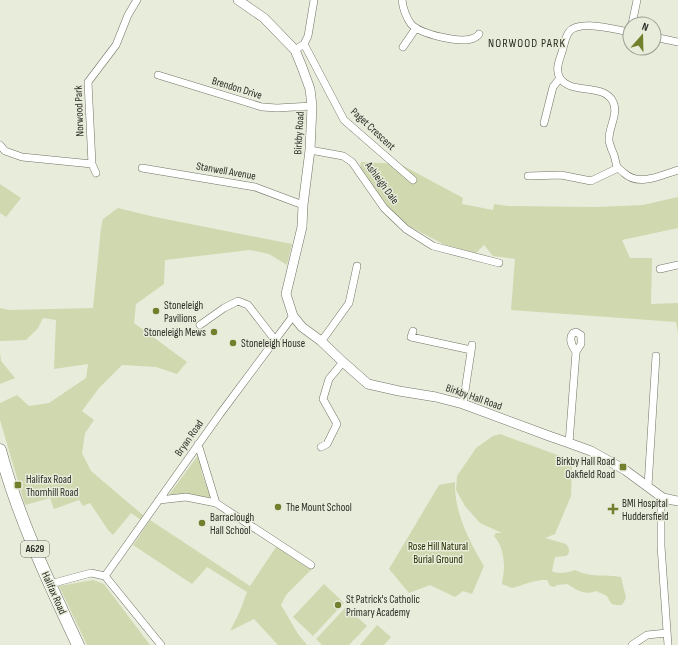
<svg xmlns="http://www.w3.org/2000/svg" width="678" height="645" font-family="'Sofia Sans Condensed',sans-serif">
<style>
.green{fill:#cfd8ae}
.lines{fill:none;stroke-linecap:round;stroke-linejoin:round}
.minor-casing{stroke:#707364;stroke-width:8}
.tertiary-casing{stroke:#707364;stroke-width:10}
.trunk-casing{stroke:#707364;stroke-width:13}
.minor{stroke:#fff;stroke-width:7}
.tertiary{stroke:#fff;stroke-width:9}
.trunk{stroke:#fff;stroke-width:12}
.poi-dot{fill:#727f2c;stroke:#e8ecdb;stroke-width:1.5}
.labels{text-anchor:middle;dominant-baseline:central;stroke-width:3;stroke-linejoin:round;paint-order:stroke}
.shield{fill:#e8ecdb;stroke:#64675d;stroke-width:1}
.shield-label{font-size:10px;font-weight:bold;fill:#2c2e27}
.street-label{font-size:11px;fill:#2c2e27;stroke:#e8ecdb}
.poi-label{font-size:11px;fill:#2c2e27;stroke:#e8ecdb;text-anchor:start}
.park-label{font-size:11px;fill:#282f00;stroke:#e8ecdb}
.neighbourhood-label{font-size:12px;letter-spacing:1px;fill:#2a2c1f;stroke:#e8ecdb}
</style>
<rect width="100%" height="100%" fill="#e8ecdb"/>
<!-- green -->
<path class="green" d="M361,162L400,164L463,198L462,204L493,210L494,204L508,206L596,207L643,205L678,197V228L622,240L630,258H652L651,304L678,303V333L676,322L511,310L515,259L493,256L484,245L476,253L445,245L407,225L385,205L360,170Z
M0,184L21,198L6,217L0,213Z
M118,208L155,217L292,244L287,265L269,254L250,250L165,260L164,284L136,304L134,323L187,362L177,374L156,367L122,365L99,388L82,411L94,420L85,433L82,453L91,471L144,516L141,520L131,513L113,535L108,530L90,503L83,506L79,500L54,509L50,498L25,505L0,420V403L17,395L29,406L49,403L86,378L88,364L54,369L56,320L43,318L38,328L26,340L0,341V308L9,310L93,308L101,228L103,219Z
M0,353L1,361L15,378L0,384Z
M500,434L563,457L572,465L571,496L555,534L545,538L566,544C569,548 571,552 566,556L555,557L552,571C558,575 569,572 575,570C590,578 605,574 621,577L626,598L622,605C611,605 612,605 607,596L596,591C584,596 576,589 567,584L557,585L554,587L550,586L547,580C536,579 523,585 512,588L502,584C502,579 504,574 504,568C504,557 502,545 494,536L496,533H502L480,523L465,506L456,490L457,476L476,448L493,436Z
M199,454L202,474L211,498L186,494L169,495Z
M455,482C454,512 469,541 484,566L472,594L463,591L455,597L430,585L409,593L389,569L439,485Z
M150,520L250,586L276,547L312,569L286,595L281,605L298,634L307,645H278L254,619L230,631L240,611L247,592L207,567L192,584L133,545Z
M93,580L104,584L150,645H87L59,586Z
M324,584L344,603L313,636L293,617Z
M346,607L367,626L349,645H322L316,639Z
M377,625L391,637L384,645H360Z"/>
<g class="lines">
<defs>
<path id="minor" d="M402,0C403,8 406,17 411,24C420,34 461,44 474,38C476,37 478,36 479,34
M632,24L637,0
M630,32C616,30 578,19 569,32C565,37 564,46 562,52C559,61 555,70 560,78C571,95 601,83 612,100C620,113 608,127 609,141C610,145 612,151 614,155C615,159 616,163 617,167C619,169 622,171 624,173C639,187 661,175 678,170
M654,37L678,42
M304,44L344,120L413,180
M403,47L416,28
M295,50L304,44L308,36L314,0
M158,75L262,107L277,108L312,106
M544,123L553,87L560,78
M0,145L5,151L22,157L92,164L88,82L116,45L128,15L137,0
M310,150L343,156L352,162L384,208L406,229L433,246L499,263
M92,164L96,173
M142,168L255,187L303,205
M528,176L561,175L591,181L618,168
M660,269L678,265
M200,325L224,308L238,301L248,305L275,340
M413,331L411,337L471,350
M321,341L326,335L349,303L357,266
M463,404L472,345
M569,443L576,352C572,346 568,339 573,333L576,332L581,335V344L576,352
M198,444L216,503
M321,447L327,444L337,424L323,399L329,379L343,362
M648,486L656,356
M663,498L661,505V546L668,645
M159,500L186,497L216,503L311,565
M105,576L220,414L293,316
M50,584L91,573L105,576L161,645
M632,645L647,635L667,633"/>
<path id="tertiary" d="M238,0L264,18L295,50L302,67L310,89L312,106L310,150L303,205L302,227L286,294L293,316L302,327L321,341L343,362L368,384L399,391L436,397L463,404L549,436L569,443L591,451L625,470L663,498L678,501"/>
<path id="trunk" d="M0,450C18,517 48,581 78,645"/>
</defs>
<!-- minor casing -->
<use href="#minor" class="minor-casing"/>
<!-- tertiary casing -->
<use href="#tertiary" class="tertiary-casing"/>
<!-- trunk casing -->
<use href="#trunk" class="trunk-casing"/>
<!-- minor -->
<use href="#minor" class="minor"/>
<!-- tertiary -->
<use href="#tertiary" class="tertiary"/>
<!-- trunk -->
<use href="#trunk" class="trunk"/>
</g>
<!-- markers -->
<g class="poi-dot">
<circle cx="156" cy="311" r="4"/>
<circle cx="214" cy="332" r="4"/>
<circle cx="233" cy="343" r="4"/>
<rect x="619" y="463" width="8" height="8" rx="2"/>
<rect x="14" y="481" width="8" height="8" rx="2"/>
<circle cx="278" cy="507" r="4"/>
<path d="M611 503h4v4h4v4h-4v4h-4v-4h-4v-4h4z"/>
<circle cx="202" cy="523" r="4"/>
<circle cx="338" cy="605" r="4"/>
</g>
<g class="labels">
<!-- shield labels -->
<rect class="shield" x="21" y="541" width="28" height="16" rx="3"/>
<g class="shield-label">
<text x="35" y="549">A629</text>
</g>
<!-- street labels -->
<g class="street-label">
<text transform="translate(237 88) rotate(17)">Brendon Drive</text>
<text transform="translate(79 111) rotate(-92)">Norwood Park</text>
<text transform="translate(373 129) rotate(43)">Paget Crescent</text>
<text transform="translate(299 133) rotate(-87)">Birkby Road</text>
<text transform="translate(226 171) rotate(10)">Stanwell Avenue</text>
<text transform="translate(382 183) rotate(54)">Ashleigh Dale</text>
<text transform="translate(474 397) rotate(19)">Birkby Hall Road</text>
<text transform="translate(189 438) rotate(-55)">Bryan Road</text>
<text transform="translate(54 593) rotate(66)">Halifax Road</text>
</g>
<!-- poi labels -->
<g class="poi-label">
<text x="164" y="305">Stoneleigh<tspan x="164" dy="13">Pavilions</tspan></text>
<text x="206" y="332" text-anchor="end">Stoneleigh Mews</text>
<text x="241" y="343">Stoneleigh House</text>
<text x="615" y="461" text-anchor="end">Birkby Hall Road<tspan x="615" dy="13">Oakfield Road</tspan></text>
<text x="26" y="479">Halifax Road<tspan x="26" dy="13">Thornhill Road</tspan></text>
<text x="622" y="503">BMI Hospital<tspan x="622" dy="13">Huddersfield</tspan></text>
<text x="286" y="507">The Mount School</text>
<text x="210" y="517">Barraclough<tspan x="210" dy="13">Hall School</tspan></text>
<text x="346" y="599">St Patrick's Catholic<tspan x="346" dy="13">Primary Academy</tspan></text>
</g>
<!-- park labels -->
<g class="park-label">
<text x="438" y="546">Rose Hill Natural<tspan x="438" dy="13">Burial Ground</tspan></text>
</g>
<!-- neighbourhood labels -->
<g class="neighbourhood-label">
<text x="527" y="43">NORWOOD PARK</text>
</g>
</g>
<!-- north arrow -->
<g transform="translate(642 36) rotate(20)"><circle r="19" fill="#e8ecdb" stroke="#9da093"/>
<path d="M0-3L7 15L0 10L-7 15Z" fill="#727f2c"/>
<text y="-6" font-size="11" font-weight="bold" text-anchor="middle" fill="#2c2e27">N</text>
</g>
</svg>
